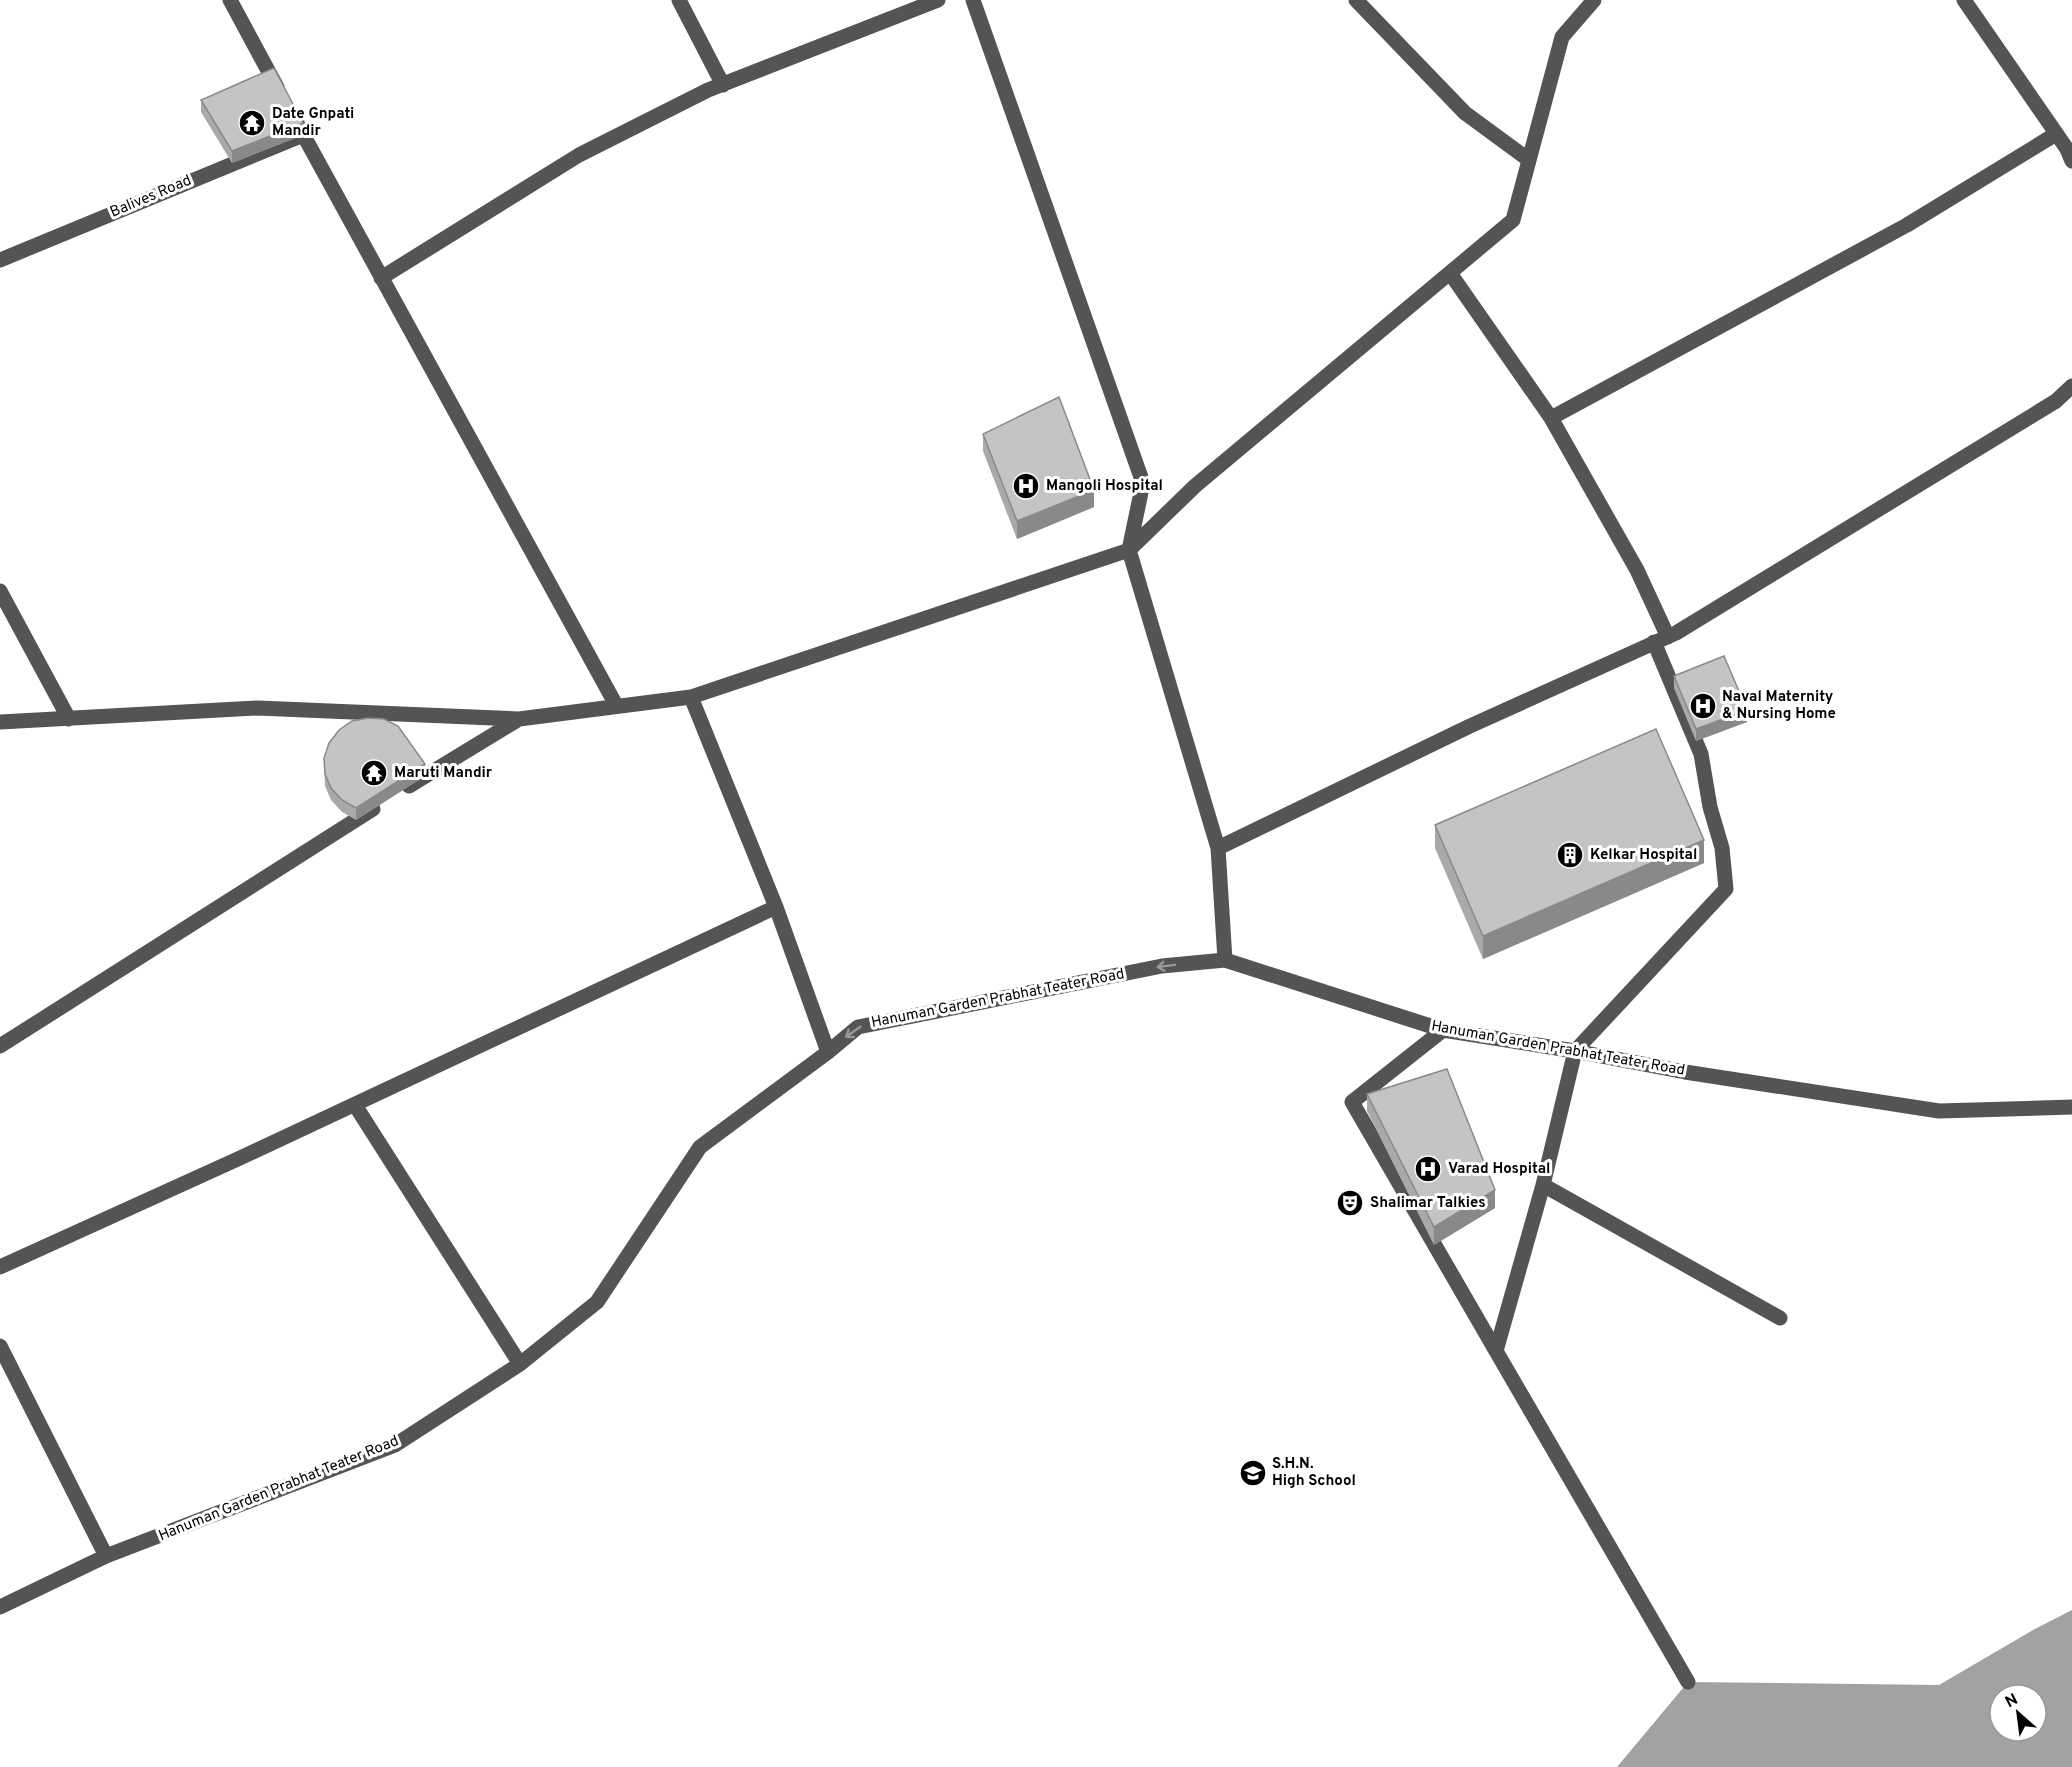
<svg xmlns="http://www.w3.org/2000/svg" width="2072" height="1767" font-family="Overpass,sans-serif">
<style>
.water{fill:#a2a2a2;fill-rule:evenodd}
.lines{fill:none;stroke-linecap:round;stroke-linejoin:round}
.minor{stroke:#545454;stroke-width:15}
.wall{fill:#a9a9a9}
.shaded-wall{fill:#898989}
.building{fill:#c4c4c4;stroke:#898989;stroke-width:1.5}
.oneway{stroke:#989898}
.labels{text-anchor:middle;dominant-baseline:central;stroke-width:6;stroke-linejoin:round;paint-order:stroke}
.poi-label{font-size:15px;font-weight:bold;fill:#000;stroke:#fff;text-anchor:start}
.street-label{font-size:15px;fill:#000;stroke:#fff}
</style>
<rect width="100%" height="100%" fill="#fff"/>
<!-- water -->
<path class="water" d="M2072,1610V1767H1617L1688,1682L1939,1685L2033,1630ZM2000,1695H2036V1731H2000Z"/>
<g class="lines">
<!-- minor -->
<path class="minor" d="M230,0L277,87
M679,0L723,85
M973,0L1143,483L1129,550L1218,848L1225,960
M1356,0L1465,113L1529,160
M1964,0L2067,149L2072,161
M293,116L616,705
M0,260L303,135
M1450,273L1551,418L1637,570L1668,637
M381,278L579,155L708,90L938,0
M1551,418L1907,225L2056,134
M0,591L69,719
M1654,642L1701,754L1710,807L1722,848L1726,889L1575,1051L1543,1185L1496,1351L1688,1682
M691,697L776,907L828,1052
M0,722L258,708L519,719L691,697L1129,550L1195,486L1513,220L1562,37L1594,0
M409,786L519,719
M1218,848L1470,726L1676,633L2056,401L2072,386
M1443,1030L1352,1102L1496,1351
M0,1046L373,809
M355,1105L520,1364
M1543,1185L1780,1318
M0,1267L240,1158L776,907
M0,1346L106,1556
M0,1607L106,1556L395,1445L520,1364L597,1302L700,1147L828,1052L858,1027L1162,966L1225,960L1443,1030L1575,1051L1685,1072L1939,1111L2072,1107"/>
</g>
<!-- wall -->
<path class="wall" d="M201,100L303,135L232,163L201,112Z
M983,434L1094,507L1017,539L983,451Z
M1674,676L1747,722L1696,741L1674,688Z
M324,758L425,776L356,820L342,812L331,800L325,786Z
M1435,825L1704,863L1483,959L1435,848Z
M1367,1094L1495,1208L1434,1245L1367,1111Z"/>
<!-- shaded-wall -->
<path class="shaded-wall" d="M303,123V135L232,163V151Z
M1094,490V507L1017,539V521Z
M1747,710V722L1696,741V729Z
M425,764V776L356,820V808Z
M1704,840V863L1483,959V936Z
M1495,1190V1208L1434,1245V1227Z"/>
<!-- building -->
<path class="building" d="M274,68L303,123L232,151L201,100Z
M1059,397L1094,490L1017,521L983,434Z
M1724,656L1747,710L1696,729L1674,676Z
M368,718L384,719L398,726L425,764L356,808L342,800L331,788L325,774L324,758L329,743L339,730L352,721Z
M1656,729L1704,840L1483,936L1435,825Z
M1447,1069L1495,1190L1434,1227L1367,1094Z"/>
<!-- one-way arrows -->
<defs><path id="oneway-shaft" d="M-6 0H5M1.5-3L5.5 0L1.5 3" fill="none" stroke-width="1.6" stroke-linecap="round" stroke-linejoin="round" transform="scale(1.5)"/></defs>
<g class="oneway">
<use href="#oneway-shaft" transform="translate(1166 966) rotate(173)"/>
<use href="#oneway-shaft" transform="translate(853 1032) rotate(145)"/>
</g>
<!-- icons -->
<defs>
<symbol id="temple-disc" viewBox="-11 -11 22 22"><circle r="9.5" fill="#000" stroke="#fff"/><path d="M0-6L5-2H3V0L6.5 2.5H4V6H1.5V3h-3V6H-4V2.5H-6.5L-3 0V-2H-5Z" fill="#fff"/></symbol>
<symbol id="hospital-disc" viewBox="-11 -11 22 22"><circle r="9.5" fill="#000" stroke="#fff"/><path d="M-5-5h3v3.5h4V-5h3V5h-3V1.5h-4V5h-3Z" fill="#fff"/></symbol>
<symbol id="building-disc" viewBox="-11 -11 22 22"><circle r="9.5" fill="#000" stroke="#fff"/><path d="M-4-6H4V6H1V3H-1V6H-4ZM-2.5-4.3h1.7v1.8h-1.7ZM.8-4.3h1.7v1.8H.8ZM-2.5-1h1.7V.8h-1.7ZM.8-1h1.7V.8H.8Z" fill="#fff"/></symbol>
<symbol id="theatre-disc" viewBox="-11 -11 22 22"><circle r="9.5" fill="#000" stroke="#fff"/><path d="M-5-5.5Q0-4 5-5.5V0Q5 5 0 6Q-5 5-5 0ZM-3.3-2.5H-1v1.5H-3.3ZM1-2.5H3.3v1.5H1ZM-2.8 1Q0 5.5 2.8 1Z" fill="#fff"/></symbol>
<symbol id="school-disc" viewBox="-11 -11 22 22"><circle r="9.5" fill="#000" stroke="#fff"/><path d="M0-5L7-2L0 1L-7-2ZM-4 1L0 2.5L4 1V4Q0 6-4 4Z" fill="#fff"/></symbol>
</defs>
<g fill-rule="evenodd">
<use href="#temple-disc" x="237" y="108" width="30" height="30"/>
<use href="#hospital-disc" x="1011" y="471" width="30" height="30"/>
<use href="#hospital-disc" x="1688" y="691" width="30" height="30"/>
<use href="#temple-disc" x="359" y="758" width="30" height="30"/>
<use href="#building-disc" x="1555" y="840" width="30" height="30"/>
<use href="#hospital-disc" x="1413" y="1154" width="30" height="30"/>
<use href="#theatre-disc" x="1335" y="1188" width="30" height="30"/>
<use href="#school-disc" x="1238" y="1458" width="30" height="30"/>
</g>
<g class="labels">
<!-- poi labels -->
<g class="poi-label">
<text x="272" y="114">Date Gnpati<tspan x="272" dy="17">Mandir</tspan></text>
<text x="1046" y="486">Mangoli Hospital</text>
<text x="1722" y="697">Naval Maternity<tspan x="1722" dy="17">&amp; Nursing Home</tspan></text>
<text x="394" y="773">Maruti Mandir</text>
<text x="1590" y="855">Kelkar Hospital</text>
<text x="1448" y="1169">Varad Hospital</text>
<text x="1370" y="1203">Shalimar Talkies</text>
<text x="1272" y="1464">S.H.N.<tspan x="1272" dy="17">High School</tspan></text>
</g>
<!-- street labels -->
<g class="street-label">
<text transform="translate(151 197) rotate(-23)">Balives Road</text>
<text transform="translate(998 999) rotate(-11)">Hanuman Garden Prabhat Teater Road</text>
<text transform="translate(1558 1049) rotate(10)">Hanuman Garden Prabhat Teater Road</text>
<text transform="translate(279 1489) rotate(-22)">Hanuman Garden Prabhat Teater Road</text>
</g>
</g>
<!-- north arrow -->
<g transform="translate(2018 1713) rotate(332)"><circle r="28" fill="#ffffff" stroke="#999999" stroke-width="1.5"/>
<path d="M0-4.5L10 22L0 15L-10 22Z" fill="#000000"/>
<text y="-9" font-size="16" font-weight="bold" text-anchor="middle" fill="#000000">N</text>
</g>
</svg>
